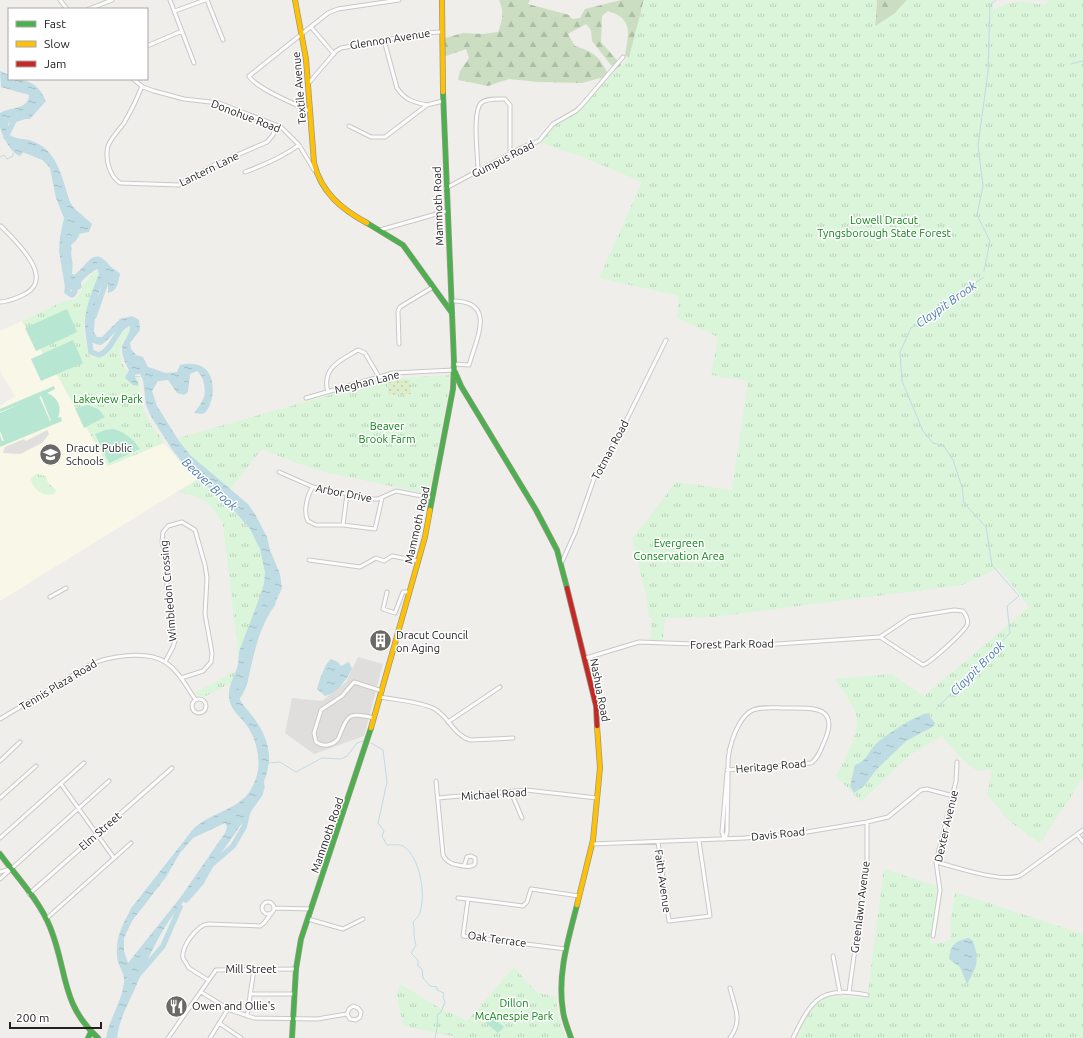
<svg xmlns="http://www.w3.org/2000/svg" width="1083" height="1038" font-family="Ubuntu,sans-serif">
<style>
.residential{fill:#dfdedc}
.education{fill:#f8f7e8}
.forest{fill:url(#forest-firs)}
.park{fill:url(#park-tufts)}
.garden{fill:url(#garden-dots)}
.pitch{fill:#b7e6d2}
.parking{fill:#e0dfde}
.water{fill:url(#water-ripples);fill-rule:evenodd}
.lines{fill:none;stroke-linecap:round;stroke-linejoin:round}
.stream{stroke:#bfdbe3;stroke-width:1}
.river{stroke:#bfdbe3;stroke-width:5.5}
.street-casing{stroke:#c9c8c7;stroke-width:5}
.fast-casing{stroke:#999a82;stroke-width:6}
.slow-casing{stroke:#999a82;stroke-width:6}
.jam-casing{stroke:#999a82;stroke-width:6}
.street{stroke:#fdfcfc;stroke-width:3}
.fast{stroke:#4caf50;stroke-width:4.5}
.slow{stroke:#ffc107;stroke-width:4.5}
.jam{stroke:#c62828;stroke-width:4.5}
.labels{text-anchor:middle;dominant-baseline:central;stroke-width:3;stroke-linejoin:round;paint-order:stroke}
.street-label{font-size:11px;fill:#222;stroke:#fff}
.park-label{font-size:11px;fill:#0c8416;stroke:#fff}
.poi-label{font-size:11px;fill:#222;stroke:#fff;text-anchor:start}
.water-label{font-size:12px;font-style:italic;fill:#4a7aab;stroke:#fff}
</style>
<defs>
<pattern id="forest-firs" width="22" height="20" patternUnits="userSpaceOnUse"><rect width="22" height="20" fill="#cbdec1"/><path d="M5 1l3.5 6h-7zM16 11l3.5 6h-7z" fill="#aebea6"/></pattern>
<pattern id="park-tufts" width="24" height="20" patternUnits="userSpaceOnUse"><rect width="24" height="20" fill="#daf5da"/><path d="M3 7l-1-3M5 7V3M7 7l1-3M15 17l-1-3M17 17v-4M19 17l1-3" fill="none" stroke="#bbd2bb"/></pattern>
<pattern id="garden-dots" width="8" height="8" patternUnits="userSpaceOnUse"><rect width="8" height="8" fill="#ddeccb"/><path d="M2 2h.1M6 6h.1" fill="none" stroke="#bdcaae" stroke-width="1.8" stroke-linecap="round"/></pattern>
<pattern id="water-ripples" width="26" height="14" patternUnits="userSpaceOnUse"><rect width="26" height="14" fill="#bfdbe3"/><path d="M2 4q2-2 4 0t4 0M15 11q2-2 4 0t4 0" fill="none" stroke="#a4bcc2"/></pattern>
</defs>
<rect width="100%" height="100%" fill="#f0eeeb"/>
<!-- residential -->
<path class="residential" d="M358,657L383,664L364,736L314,754L285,733L292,698L322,701L346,682Z"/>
<!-- education -->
<path class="education" d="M22,321L59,378L108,465L164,443L196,480L0,601V406L15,396L0,371V331Z"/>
<!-- forest -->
<path class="forest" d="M499,0H530L528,4L569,15L572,19L580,18L585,9L621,0H644L629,58L625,55C629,32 633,19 608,11L602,16L601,42L621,65L615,70L592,41L591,30L586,24L568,34L575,46C594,52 600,57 609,76L604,81L600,78L582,83L538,82L509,79L488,86L458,80L460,71L469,58L466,49L443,57L445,38L463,33L483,34L498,32C503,20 504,11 499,0Z
M877,0H907L894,14L875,27Z"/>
<!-- park -->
<path class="park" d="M644,0H877L875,26L894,14L907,0H993V10C1016,0 1018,0 1044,5L1049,0H1083V778L1040,843L1009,821L987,794L992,770L977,771L964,761L942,736L910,755L861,802L836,776C844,761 861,731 856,714C853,704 841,689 835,679L891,674L924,696L1029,607L999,568L962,585L713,617L665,618L663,641H650L652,618H649L646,595L632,539L676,482L732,490L748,381L711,375L718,337L677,318L679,296L599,278L642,182L585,158L539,142L559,122L576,112L604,81L629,58Z
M99,268H103L84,321V335L89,356C111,366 115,336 129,327L132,328C131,334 125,336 123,341C116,355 124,377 140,376C138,392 143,411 151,425C155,431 161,436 164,443L108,466L59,378L22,321L64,301L75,300L81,293L83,285Z
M449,375V389L429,494L324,472L291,461L262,449L224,497L171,440L386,379Z
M36,474L46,476L48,483L56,490L55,493C44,499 31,488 31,478Z
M200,478L217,496L248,522L264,549L274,589L255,626L244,676L204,697L194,693L240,669L223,524C209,501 204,497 178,492Z
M884,869L937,886L930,942L943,943L951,938L950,925L955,892L1083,934V1038H796C818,993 818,994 867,999Z
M514,967L536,992L556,997L559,1020L566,1038H452V1036L403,1026L397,995L400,984L448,1013L449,1011L467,1021Z"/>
<!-- garden -->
<path class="garden" d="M388,380H410L411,394L388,395Z"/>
<!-- pitch -->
<path class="pitch" d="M67,309L77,332L36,351L25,328Z
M73,340L83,363L41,381L31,359Z
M54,386L55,389L47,393C58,397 62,407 58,418L61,417L62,421L0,447V435L2,441H4L0,431V413L39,396L50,421H51L41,396L0,412V409Z
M88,405L98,409L105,417L84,428L75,408Z
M113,429C125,432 133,439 140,449L109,463L95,434L105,430Z
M491,1016L504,1027L498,1033L486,1023Z"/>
<!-- parking -->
<path class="parking" d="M47,430L49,434L42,443L20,454L3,453L5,447L24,439L26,441Z"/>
<!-- water -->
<path class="water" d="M0,71L9,75V79C28,79 38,83 46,101L30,119H12L8,124L9,134C15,140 24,138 32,141C58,150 62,179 70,202L74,208L92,224L89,232L73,235C68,242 73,247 71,254C70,260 66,264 67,270L74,275C88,266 93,244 110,266C113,269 117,270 120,274C118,282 118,291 108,293V279C95,285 95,320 94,332L97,337H102L120,319L132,316L139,320L140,330L130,343L131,349L136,355L143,357L148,367L166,373L177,372L180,365C205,359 216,375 212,398C210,404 209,410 203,414L194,413C197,409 201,404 203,399C207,392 204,376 197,371L190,374L188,392L184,395L177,393L168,380L158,381L152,391L157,406L179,441L190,455L248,504L255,514L267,537L270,550L280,574L282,588L276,601L262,617L238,694C240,703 244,705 249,712C259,723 268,740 269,755C272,802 191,887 165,927C152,948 143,970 133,993C126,1008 119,1021 117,1038H106C109,1019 122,1002 124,982C125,975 120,968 118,962C113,942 123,923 132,907L194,828C220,806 250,811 258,770C260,757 256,740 249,729C243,718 229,710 229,696C228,685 236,674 238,664C239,659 238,654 240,649C248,627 257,606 264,584L265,572L260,549L250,529L226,501L191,473L173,451L150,415L146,405L143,380L140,374L134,375L138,383V386L133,385L125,378L129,370C125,363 122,356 122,348C123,339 133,332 129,324C117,326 111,339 101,345C70,342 92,291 99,274L97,267L95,266L81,275L80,282L82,287C78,292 70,291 65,287L59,251L60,237L64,218L56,198L50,168L34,151L25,150L20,156C11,153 2,136 0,127C0,123 0,117 0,113C9,107 29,110 29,95L1,87ZM225,823L227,827L225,833L180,898L128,963L124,951V938L132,921L166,877L180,853L193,838Z
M331,659L338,662L341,666L349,662L352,669C346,680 338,693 325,696L317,689C319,682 325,663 331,659Z
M927,713L935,723L934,726L906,741L876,770L864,786L854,793L850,786L855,765C870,759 867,751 878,742C893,730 910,719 927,713Z
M969,938L973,941C979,962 978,965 967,984L960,967L949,959C951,944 955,941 969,938Z"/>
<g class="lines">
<!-- stream -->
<path class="stream" d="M1071,64L1083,61
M0,157L4,155L7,159L13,156V153
M984,271L990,241L977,215L983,186L978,145L988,72L990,5L996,0
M936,709L1010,633L1007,606L1019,596L992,565L986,527L964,503L962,487L953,460L944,446L933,443L923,431L902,381L900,352L911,328L984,277
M371,743L383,750L387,782L378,823L384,831L382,836L387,845C392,845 399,844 403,846C420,856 427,897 419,915C418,917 415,920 413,922C415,930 413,937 416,945L411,953L418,960V966L422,969L423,978L430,986L437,987V990L444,993L443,997L445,1002L441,1012L437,1015L438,1024L435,1038
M268,763L280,762L296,772L322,758L341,759L347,756L357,743L363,741"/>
<!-- river -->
<path class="river" d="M6,137L14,120L26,116
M20,148L42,157
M76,228C79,237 72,240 67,245L70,265L67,292L72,295C77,292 74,288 77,283C81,277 93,266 100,265
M94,316L109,273
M88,331L91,352L99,355C115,349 116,324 132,323L134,326
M236,700C239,694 244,688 245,681C251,654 256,626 273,603
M186,900L201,883L211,865L233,846L244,827L248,811L260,794L262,787L261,781
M138,975L163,946L180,907"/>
<defs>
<path id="street" d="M60,0L67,9
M170,0L194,63
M207,0L223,40
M89,9L112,0
M175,11L205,0
M311,27L334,54
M384,40L397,88C405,100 413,102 427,105
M147,46L182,31
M133,79L143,87L154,91L184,99L219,103L281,127L299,145L314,170
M308,84L336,51L341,48L424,33L440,32
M142,86C137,99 131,111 124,123C119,130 111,138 108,146C105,158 109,176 120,183L179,185L214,165L267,142L273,135L276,125
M310,111C297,105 255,88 249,76L328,13L338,9L399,0
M349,126L371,137H385L427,105L443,101
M478,171C478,157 472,112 481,103C487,98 498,99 505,99L510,105V153
M245,172C264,165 283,157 299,145
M446,188L523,147L539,141L553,124L576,111L582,105L623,57
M380,230L447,211
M451,301C498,300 476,339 469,365L454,364
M0,302C7,302 14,299 21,296C59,280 16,242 1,226
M399,344L398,311L400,307L433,287
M328,392C321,368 341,360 358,350L365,353L379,377
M306,398L393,373L454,370
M279,472L313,487L373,499H378L396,491L432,498
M313,487C307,495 303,512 308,521L316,525H343L375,529L382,498
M343,525L347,494
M309,560L360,567L376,558L384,561L392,556L418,561
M561,564L575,533L595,476L623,427L666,340
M387,592L383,609L395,613L403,592H409
M50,597L66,588
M586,658L639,642L748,646L880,637L910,617L954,610L963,611C966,615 969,620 967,625C964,632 930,663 923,665L880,637
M165,662L173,647L175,641L167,587V562L162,542L163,532L168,526L182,522L195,530L205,565L207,578L205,614L212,653L211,662L203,671L181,678
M380,697C397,700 417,701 433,708C448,715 453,735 470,740L513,738
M192 706a7 7 0 1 1 14 0a7 7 0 1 1-14 0Z
M374,718C346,711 348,716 338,739C332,746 323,747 316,742L314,733L321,710L342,696L354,682L382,691
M0,719L90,665C108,656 147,650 165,662C179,671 186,686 195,699
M448,722L500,687
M0,761L20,742
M436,781L443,855C445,860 448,862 453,864C460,865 470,869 475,864V858L471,856L467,857L464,866
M61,784L114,858
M511,792L522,818
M0,798L36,766
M438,798L526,790L597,798
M1077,834L1083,842
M0,838L84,763
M724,838L722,832L727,773
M725,839L727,832C727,815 728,797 728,780C728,766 727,755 732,741C735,731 742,716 751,711C760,706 774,708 784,708C809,708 840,704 825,740C821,748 819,758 811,763L727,770
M658,842L669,921L710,916L699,841
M592,844L745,838L807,832L867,822L888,817L921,790L927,789L953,796
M936,862C956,867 1004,884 1021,875L1083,830
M0,872L10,869
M0,879L109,781
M29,894L172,768
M458,898L468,899
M262 908a6 6 0 1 1 12 0a6 6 0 1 1-12 0Z
M274,908L311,909
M46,919L131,843
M308,919L343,929L363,919
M933,936L940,890L936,862L956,781L957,762
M566,949L463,936L468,899L523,906L527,902L531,889L579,896
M833,956L840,993
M208,980L189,968L183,958C181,947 197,925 208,924L260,926L264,923L271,914
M201,992L230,1010L254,1018L317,1019L347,1014L349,1009L353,1006L358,1008L361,1012L360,1017L356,1020L350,1019L347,1014
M849,992L867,863V822
M250,994H294
M247,1016L254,969
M219,1023L241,1038
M168,1038L216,970L296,969
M210,1038L228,1009
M730,1038C743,1020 735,1009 730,988
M793,1038C812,999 820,986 867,995"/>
<path id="fast" d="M367,223L403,245L452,313
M455,372L461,386L536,510L557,550L567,588
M430,510L453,389L454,362L443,92
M0,854C17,877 39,900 50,927C68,971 60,1003 98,1038
M88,1038L91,1032
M292,1038L296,969L301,939L371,728
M571,1038C568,1029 564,1020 563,1011C557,975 568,940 577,905"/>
<path id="slow" d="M295,0L306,59L314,163C321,192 341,209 367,223
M442,0L443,92
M371,728L425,537L430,510
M577,905L593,840L600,768L597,726"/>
<path id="jam" d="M567,588L596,706L597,726"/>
</defs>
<!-- street casing -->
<use href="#street" class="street-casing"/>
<!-- fast casing -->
<use href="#fast" class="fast-casing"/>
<!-- slow casing -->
<use href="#slow" class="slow-casing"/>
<!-- jam casing -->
<use href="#jam" class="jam-casing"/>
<!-- street -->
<use href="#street" class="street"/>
<!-- fast -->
<use href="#fast" class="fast"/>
<!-- slow -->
<use href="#slow" class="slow"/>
<!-- jam -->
<use href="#jam" class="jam"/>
</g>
<!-- icons -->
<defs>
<symbol id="school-disc" viewBox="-11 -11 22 22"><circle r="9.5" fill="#6a6968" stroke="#fff"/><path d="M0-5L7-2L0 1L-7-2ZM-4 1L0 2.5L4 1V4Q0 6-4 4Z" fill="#fff"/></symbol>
<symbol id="building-disc" viewBox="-11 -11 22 22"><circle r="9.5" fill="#6a6968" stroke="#fff"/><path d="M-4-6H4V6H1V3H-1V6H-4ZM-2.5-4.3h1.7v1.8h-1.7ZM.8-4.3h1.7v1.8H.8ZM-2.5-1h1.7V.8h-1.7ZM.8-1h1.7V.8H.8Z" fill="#fff"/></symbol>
<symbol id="restaurant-disc" viewBox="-11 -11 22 22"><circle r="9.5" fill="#6a6968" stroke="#fff"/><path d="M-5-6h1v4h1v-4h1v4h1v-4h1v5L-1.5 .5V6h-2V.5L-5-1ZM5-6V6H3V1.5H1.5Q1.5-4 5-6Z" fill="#fff"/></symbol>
</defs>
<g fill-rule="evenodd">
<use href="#school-disc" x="38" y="442" width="25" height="25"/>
<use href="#building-disc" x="368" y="628" width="25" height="25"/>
<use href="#restaurant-disc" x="164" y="994" width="25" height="25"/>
</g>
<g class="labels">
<!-- street labels -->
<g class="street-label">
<text transform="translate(390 39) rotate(-9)">Glennon Avenue</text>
<text transform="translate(299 88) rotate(-95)">Textile Avenue</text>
<text transform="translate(246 116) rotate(21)">Donohue Road</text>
<text transform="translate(503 159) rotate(-27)">Gumpus Road</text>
<text transform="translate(209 169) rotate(-26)">Lantern Lane</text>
<text transform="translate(438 206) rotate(-92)">Mammoth Road</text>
<text transform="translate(367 382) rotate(-14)">Meghan Lane</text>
<text transform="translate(610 450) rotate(-62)">Totman Road</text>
<text transform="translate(344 493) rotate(11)">Arbor Drive</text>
<text transform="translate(417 525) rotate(-77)">Mammoth Road</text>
<text transform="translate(168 591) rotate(-95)">Wimbledon Crossing</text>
<text transform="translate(732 644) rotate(-1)">Forest Park Road</text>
<text transform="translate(58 685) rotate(-31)">Tennis Plaza Road</text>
<text transform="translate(600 690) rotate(79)">Nashua Road</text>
<text transform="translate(771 766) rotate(-5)">Heritage Road</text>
<text transform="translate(494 794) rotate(-4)">Michael Road</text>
<text transform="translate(946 826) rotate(-77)">Dexter Avenue</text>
<text transform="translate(100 831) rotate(-41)">Elm Street</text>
<text transform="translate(778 834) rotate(-6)">Davis Road</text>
<text transform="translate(327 835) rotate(-71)">Mammoth Road</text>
<text transform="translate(663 881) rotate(82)">Faith Avenue</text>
<text transform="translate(860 907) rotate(-83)">Greenlawn Avenue</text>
<text transform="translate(497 939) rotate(8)">Oak Terrace</text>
<text x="251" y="969">Mill Street</text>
</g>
<!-- park labels -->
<g class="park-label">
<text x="884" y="220">Lowell Dracut<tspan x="884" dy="13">Tyngsborough State Forest</tspan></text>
<text x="108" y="399">Lakeview Park</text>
<text x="387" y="426">Beaver<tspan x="387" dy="13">Brook Farm</tspan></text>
<text x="679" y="543">Evergreen<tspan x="679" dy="13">Conservation Area</tspan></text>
<text x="514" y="1003">Dillon<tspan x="514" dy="13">McAnespie Park</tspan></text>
</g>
<!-- poi labels -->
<g class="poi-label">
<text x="66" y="448">Dracut Public<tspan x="66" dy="13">Schools</tspan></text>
<text x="396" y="635">Dracut Council<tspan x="396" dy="13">on Aging</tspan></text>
<text x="192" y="1006">Owen and Ollie's</text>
</g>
<!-- water labels -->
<g class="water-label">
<text transform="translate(946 304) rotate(-35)">Claypit Brook</text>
<text transform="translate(210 484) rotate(43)">Beaver Brook</text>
<text transform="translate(977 668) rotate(-45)">Claypit Brook</text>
</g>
</g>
<!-- legend -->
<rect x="8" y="8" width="140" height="72" fill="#ffffff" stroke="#a7a7a7"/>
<rect x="16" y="21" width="20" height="6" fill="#4caf50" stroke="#a7a7a7"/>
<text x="44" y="28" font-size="12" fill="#222222">Fast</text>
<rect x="16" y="41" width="20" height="6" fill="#ffc107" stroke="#a7a7a7"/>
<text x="44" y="48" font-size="12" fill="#222222">Slow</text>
<rect x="16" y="61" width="20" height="6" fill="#c62828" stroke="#a7a7a7"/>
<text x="44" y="68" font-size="12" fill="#222222">Jam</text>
<!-- scale -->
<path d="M10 1022v6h91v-6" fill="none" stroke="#222222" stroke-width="2"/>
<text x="16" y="1022" font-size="12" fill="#222222" stroke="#ffffff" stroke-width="3" paint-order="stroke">200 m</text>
</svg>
